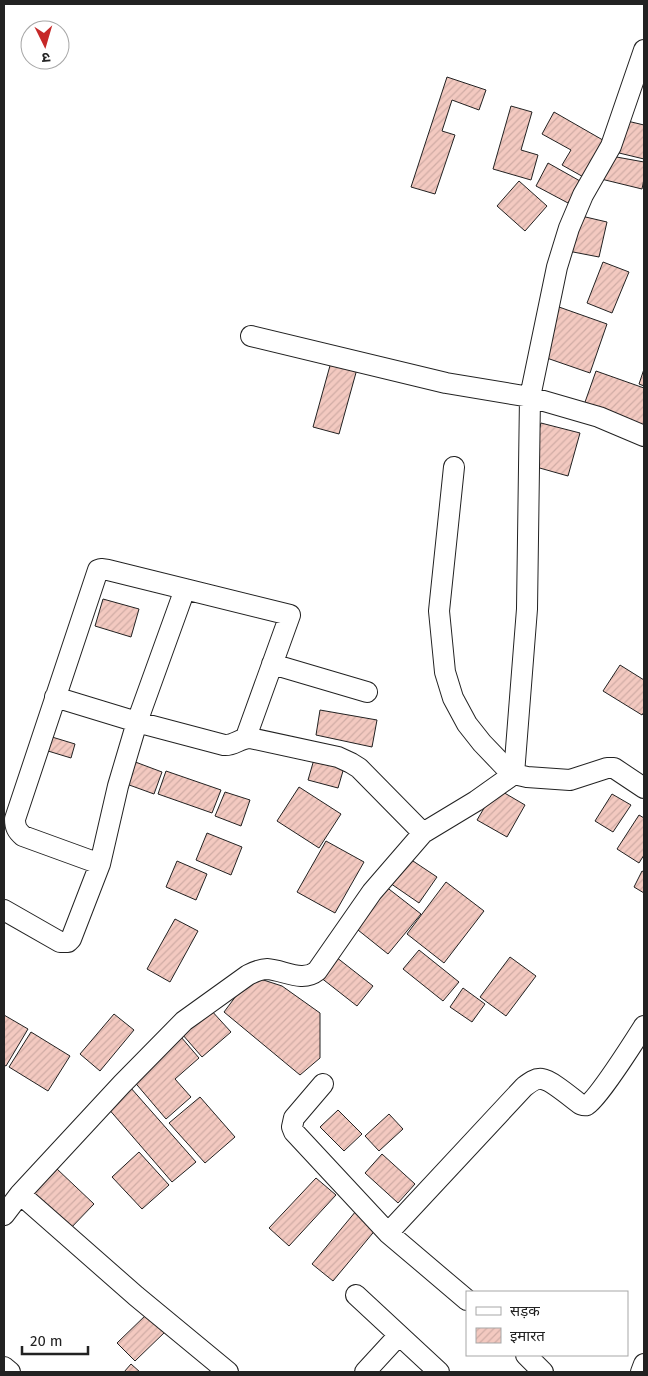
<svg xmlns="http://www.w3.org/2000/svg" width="648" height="1376" font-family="'Fira Sans','Noto Sans Devanagari',sans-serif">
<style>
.building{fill:url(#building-hatch);stroke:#222}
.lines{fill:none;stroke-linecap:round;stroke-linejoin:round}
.street-casing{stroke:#222;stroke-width:22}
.street{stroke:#fff;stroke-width:20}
</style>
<defs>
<pattern id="building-hatch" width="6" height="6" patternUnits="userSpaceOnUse" patternTransform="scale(1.25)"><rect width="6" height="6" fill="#f3c9c0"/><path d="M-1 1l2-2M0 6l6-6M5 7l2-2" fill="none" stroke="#d0aca5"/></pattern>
</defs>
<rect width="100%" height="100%" fill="#fff"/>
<!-- building -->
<path class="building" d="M447,77L486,90L479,110L452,100L442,131L455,135L435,194L411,187Z
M511,106L532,112L521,150L538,155L531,180L493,169Z
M554,112L608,143L587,179L562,165L571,150L542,134Z
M623,120L644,125V159L615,152Z
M611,156L644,162V179L642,189L597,178Z
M548,163L580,181L568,203L536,186Z
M519,181L547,206L525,231L497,206Z
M577,215L607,222L599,257L568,251Z
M603,262L629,272L612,313L587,303Z
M559,307L607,324L590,373L541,356Z
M331,362L357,369L339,434L313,427Z
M644,369V386L639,384Z
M596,371L644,388V427L584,405Z
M541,423L580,433L568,476L529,465Z
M103,599L139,609L131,637L95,626Z
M620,665L644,680V712L642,715L603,691Z
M320,710L377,720L372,747L316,735Z
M52,737L75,744L71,758L48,751Z
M315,756L345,764L338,788L308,780Z
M130,760L162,772L154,794L121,782Z
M166,771L221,790L212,813L158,794Z
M299,787L341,814L319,848L277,821Z
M496,788L525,805L507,837L477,820Z
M225,792L250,800L241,826L215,816Z
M612,794L631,805L613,832L595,821Z
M639,815L644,818V855L639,863L617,849Z
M207,833L242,847L231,875L196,860Z
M326,841L364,862L335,913L297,892Z
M404,855L437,877L419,903L387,881Z
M177,861L207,874L196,900L166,887Z
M642,871L644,872V893L634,887Z
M446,882L484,911L444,963L407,934Z
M385,886L421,914L388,954L353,926Z
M175,919L198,931L170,982L147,969Z
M419,950L459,982L443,1001L403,969Z
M336,957L373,986L357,1006L320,977Z
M510,957L536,976L506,1016L480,997Z
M251,976L282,986L320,1013V1058L300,1075L224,1012Z
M463,988L485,1004L472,1022L450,1007Z
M210,1009L231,1032L202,1057L182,1034Z
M114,1014L134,1030L100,1071L80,1054Z
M4,1015L28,1029L6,1066L4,1065Z
M31,1032L70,1056L48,1091L9,1067Z
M181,1037L199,1058L175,1079L191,1097L166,1119L132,1079Z
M130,1087L196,1162L172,1182L107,1107Z
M200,1097L235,1137L205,1163L169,1123Z
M338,1110L362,1134L344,1151L320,1127Z
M389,1114L403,1129L379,1151L365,1136Z
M139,1152L169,1185L142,1209L112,1177Z
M382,1154L415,1184L398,1203L365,1173Z
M57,1169L94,1204L68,1231L31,1196Z
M316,1178L336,1195L289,1246L269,1228Z
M356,1211L377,1228L333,1281L312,1264Z
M149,1312L167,1330L135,1361L117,1343Z
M131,1364L140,1372H124Z"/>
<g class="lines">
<defs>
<path id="street" d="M251,336L446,383L530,397L599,417L644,436
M454,467L439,611L445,672L453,698L467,724L482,743L504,766L514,774L527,777L570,780L607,768H614L644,788
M272,664L367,692
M55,697L137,722L224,745C234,746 240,738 250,738L338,757L351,763L359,768L423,833
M100,864L23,836C17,831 15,827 15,819L98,570L101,569L108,570L290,615L246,737
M4,910L60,942H68L71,939L100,864L118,786L137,722L185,589
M323,1084L294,1118L292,1127L294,1132L388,1233L467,1300
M20,1194L136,1296L228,1372
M4,1215L20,1194L122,1084L184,1021L248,975C254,972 260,969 267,969C284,970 302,983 317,971L372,892L423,833L476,801L514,774L527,609L530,397L557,267L569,228L583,195L611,146L644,50
M388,1233L524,1087C529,1083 535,1078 542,1079C551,1080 572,1098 580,1104C583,1105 584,1106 587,1105C596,1102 637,1037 644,1026
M356,1295L439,1372
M526,1355L543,1372
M4,1367L10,1372
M365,1372L399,1335
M641,1372L644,1364"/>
</defs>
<!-- street casing -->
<use href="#street" class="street-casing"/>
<!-- street -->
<use href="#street" class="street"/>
</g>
<!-- border -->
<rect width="648" height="1376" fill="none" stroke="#222222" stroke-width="10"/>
<!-- legend -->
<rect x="466" y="1291" width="162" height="65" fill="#ffffff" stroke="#a7a7a7"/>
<rect x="476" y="1307" width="25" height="8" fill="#ffffff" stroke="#a7a7a7"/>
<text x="510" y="1316" font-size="15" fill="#222222">सड़क</text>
<rect x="476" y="1328" width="25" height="15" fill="url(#building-hatch)" stroke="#a7a7a7"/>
<text x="510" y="1341" font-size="15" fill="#222222">इमारत</text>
<!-- north arrow -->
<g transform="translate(45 45) rotate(175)"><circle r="24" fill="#ffffff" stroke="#a7a7a7"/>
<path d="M0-4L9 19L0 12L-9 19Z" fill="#c62828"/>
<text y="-8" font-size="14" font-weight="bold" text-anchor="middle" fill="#222222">उ</text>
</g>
<!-- scale -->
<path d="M22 1346v8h66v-8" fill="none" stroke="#222222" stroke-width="2.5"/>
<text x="30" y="1346" font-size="15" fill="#222222" stroke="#ffffff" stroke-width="4" paint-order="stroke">20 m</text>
</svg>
